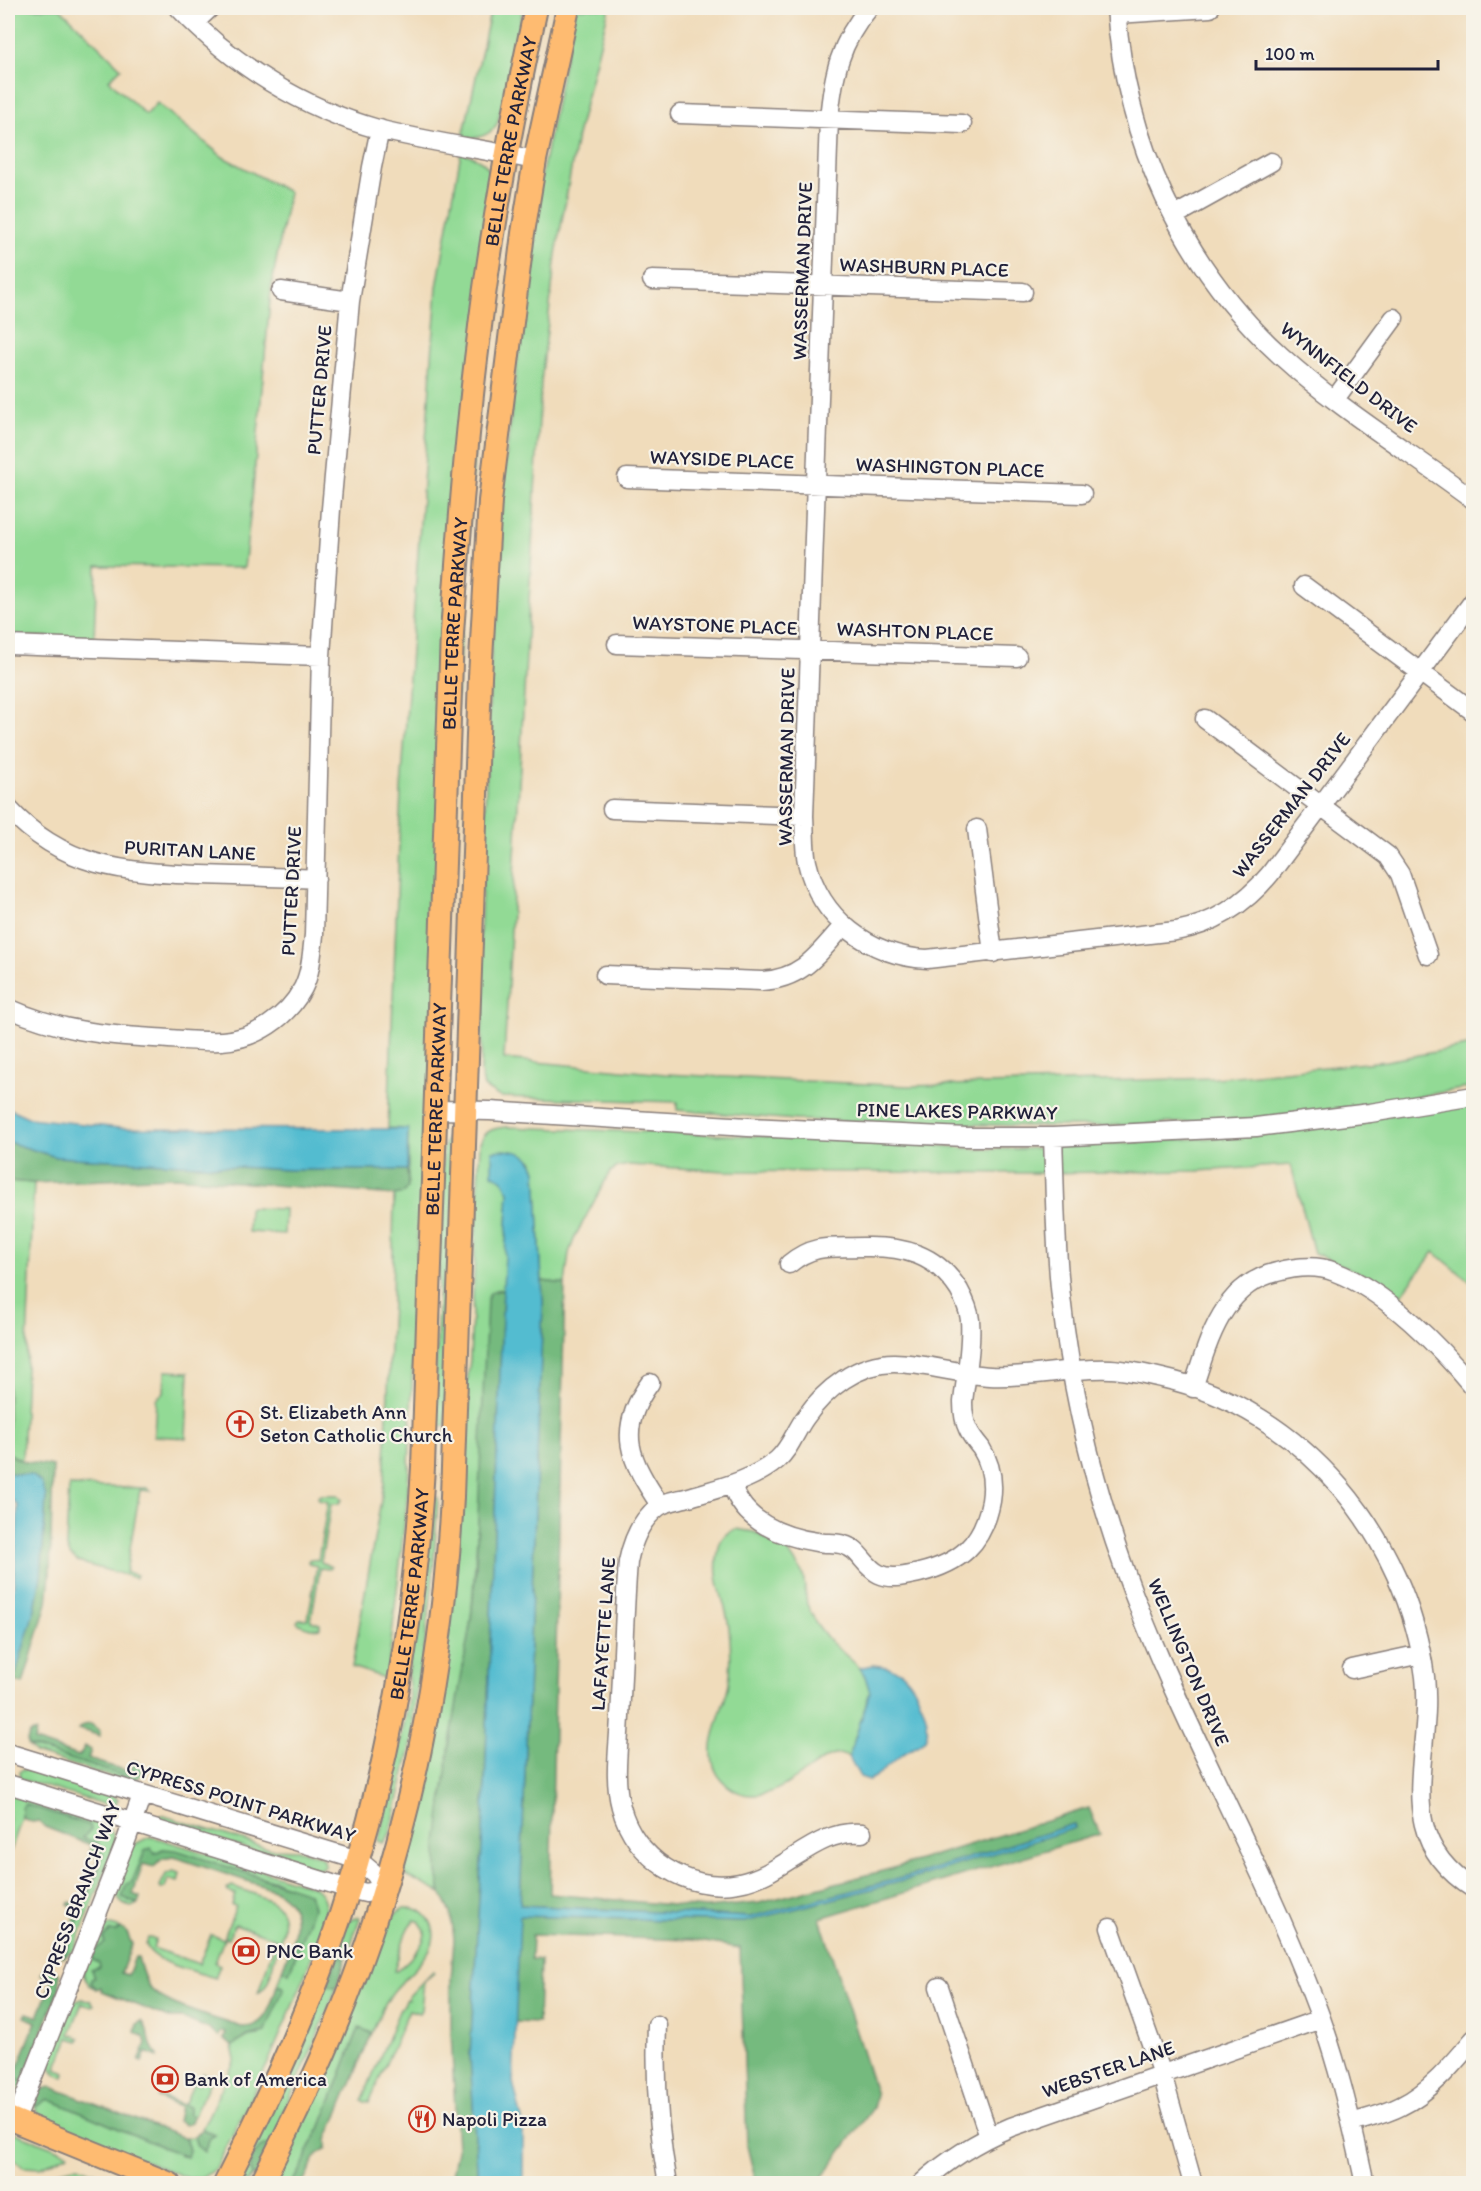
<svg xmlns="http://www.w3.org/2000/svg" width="1481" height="2191" font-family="Itim,sans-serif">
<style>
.green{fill:#92da95;stroke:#5a7e68;stroke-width:1.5;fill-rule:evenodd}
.forest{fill:#75ba7e;stroke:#4c6e5c;stroke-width:1.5}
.water{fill:#53bcd0;stroke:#3a6f86;stroke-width:1.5}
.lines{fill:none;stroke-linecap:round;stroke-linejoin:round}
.minor-casing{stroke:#897f7b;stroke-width:21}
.major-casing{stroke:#897f7b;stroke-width:26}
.minor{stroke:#fff;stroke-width:18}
.major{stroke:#febb71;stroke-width:22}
.labels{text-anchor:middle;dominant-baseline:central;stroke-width:4.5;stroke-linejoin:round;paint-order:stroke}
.street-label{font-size:20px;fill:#22223b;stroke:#f7f3e8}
.poi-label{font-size:20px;fill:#22223b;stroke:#f7f3e8;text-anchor:start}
</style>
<rect width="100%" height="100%" fill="#f7f3e8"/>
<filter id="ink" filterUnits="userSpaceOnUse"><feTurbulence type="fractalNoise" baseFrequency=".0167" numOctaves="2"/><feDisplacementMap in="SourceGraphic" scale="12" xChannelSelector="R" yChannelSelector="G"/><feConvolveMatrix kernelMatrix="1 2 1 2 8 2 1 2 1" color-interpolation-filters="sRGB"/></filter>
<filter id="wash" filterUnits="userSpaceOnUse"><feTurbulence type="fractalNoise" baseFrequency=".008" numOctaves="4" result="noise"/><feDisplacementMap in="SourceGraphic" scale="24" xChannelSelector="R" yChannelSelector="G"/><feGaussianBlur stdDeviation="1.35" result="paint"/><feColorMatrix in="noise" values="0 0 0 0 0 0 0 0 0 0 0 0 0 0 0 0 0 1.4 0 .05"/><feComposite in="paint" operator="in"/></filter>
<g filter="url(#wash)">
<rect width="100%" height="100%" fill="#f0dcbb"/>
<!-- green -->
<path class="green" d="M8,8H60L121,68L109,80L146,115L157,103L223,157L289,192L271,289L252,499L244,568L97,566L94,638L8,636Z
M491,8H523L498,122C491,136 478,139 463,137Z
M575,8H609L577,136L556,254L541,382L504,1059L665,1074L908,1086L1216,1078L1386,1061L1473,1045V1087L1362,1106L1243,1120L1103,1126H1031L796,1120L677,1110V1102L500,1097L484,1087L481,1072L483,1002L480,937L495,553L535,208Z
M461,152C478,158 489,162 493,181L421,1217L418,1227L408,1491L387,1679L352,1667L384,1483L392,1302L394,1195L404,1193L408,1187V1129L388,1128L401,790L437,287Z
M1473,1104V1284L1434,1252L1399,1298L1371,1278L1314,1253L1291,1165L1198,1171L1033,1173L725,1171L629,1165L618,1167L610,1172L575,1237L569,1253L565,1284L542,1281L536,1171L532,1160L502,1179L509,1192L503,1289L495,1290L471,1620L443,1795L437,1872L441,1893L405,1875L402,1864L470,1360L480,1143C485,1130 494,1128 507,1127L890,1141L977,1149H1021L1237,1136Z
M447,1139L457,1140L446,1425L434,1428L443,1149Z
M8,1181L34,1183L22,1461L8,1453Z
M249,1208L285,1209L284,1234L248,1232Z
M165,1371L189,1372L186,1438L154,1436L156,1399L164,1392Z
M69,1486L147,1488L151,1491L140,1490L126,1572L137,1575L135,1578L78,1562L70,1555L66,1545Z
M320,1495H338L342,1500L338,1504H331L321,1562L331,1567L329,1569L320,1568L311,1621L320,1624V1628C314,1630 301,1626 297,1622L299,1619H308L317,1566L309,1564L308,1561L310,1559L318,1560L328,1502L319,1500L318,1497Z
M430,1497L438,1498L432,1588L422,1667H420L413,1714L414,1735L390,1834L383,1843L378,1841L389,1799L410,1695L408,1676Z
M736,1529L754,1532L788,1551L803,1574L807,1604L816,1623L830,1641L860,1668L865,1676L870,1692L849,1757L839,1754L830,1756C808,1767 788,1789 762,1794C749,1797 738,1794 728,1786C694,1758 723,1716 729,1683C732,1664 731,1647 729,1628C726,1600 712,1582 718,1552C720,1539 724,1533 736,1529Z
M29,1746L136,1780L129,1782L35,1753Z
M22,1770L35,1771L112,1794L118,1800L113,1807L20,1779L19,1772Z
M8,1792L101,1821C110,1827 115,1835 115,1846L74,1950L64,1957L99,1870L101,1853L93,1842L82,1838V1823L79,1821L25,1804L22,1808V1818L8,1859Z
M161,1815L271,1849L301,1850L321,1857L324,1860L325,1866L318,1870L158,1822L157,1818Z
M149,1837L157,1838L314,1887C325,1895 325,1904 327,1916L300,1988L268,2063L216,2168C208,2176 199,2179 188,2178L46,2122L38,2114L34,2105L37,2106L48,2099L186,2157L189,2150L185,2138L194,2137L197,2146L215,2135L202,2129L235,2060L232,2046L249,2036L259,2035L283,1987L277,1985L282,1970L289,1973L313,1908L297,1890H293L276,1881L163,1849L155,1853L145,1851L132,1882L129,1901L138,1904L131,1907C121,1905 117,1899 115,1889L133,1845Z
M173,1871L180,1873L178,1882L168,1879L165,1888H161L160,1886L166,1874Z
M232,1886C284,1905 294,1903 274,1960C271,1972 269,1987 258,1993L276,1939L235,1924L228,1939L224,1938L236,1906L232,1905L235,1894L228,1892L227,1889Z
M404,1908C414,1907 422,1910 428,1918C450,1948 404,1974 390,1996C383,2008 377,2021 372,2033L359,2028L320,2129L309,2147L307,2157L292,2183L269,2184L376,1951L389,1918ZM414,1920L419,1921L425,1930C426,1947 408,1960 397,1971H394L406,1932Z
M358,1917L360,1918L346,1958L340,1956L332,1971L330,1986L337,1987L309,2056L283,2112L278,2137L251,2162L252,2175L247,2183L232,2184L347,1921Z
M111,1925L121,1928L102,1947L100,1967L92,1973L94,1975L97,1989L89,1985L83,1973L100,1930Z
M211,1935L224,1939L215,1963L220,1965L215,1978C197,1972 151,1963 146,1944L148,1938L156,1939L153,1948L199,1964Z
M433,1971L434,1973L424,1981L421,2010L419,2013L409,2010L369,2103L362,2101L399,2011L406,1999L409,2000L408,1997Z
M82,1999L90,2000L94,2005L91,2006L82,2003L70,2034L80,2038L79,2041L69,2038L56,2069L65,2073L64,2078C32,2067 62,2025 70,2004Z
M203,2073L210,2078V2082L193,2117L189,2115L184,2105L194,2083L199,2085Z
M8,2076L23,2082L17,2092L8,2099Z
M8,2130L68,2153V2154L40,2168L23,2167L11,2157L8,2150Z
M78,2166L123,2183H91L58,2171Z"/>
<!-- forest -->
<path class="forest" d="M8,1142L56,1157L289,1170H407L408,1187L404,1193L394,1195L176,1177L34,1183L8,1181Z
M542,1281L565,1284L550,1894L706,1908L759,1903L890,1869L1089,1808L1100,1834L820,1918L876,2095L873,2108L818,2183H756L747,2146L740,1948L693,1940L532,1935L531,1959L540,1960L538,2023L515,2022L519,1916L744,1922L922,1876L1075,1827L1074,1824L921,1873L750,1917L520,1905L543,1302Z
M503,1289L484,1812L470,2056L478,2183L450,2184L457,2150L451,2031V1979L454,1939L451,1913L441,1893L437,1872V1843L450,1742L471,1620L476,1567L487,1300L490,1293Z
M8,1453L22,1461L53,1466L50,1575L47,1603L23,1684L8,1679L11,1677L35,1608L41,1576L46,1496L29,1475L8,1473Z
M91,1724L100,1731V1736L79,1729L84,1725Z
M33,1732H36L34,1741L79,1756L85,1746L91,1750L88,1759L130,1772L134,1762L136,1761L141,1765L142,1774L136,1780L29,1746L27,1741L29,1735Z
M25,1804L90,1825L91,1829L83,1838L98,1843L103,1854L64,1957L54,1953L52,1947L53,1944L63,1947L78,1910L68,1904L70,1902L80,1905L98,1858L90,1854L91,1845L45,1827L39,1821L32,1822L22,1818V1808Z
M151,1848L155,1853L163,1849L176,1850C220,1864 265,1879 309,1893L313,1908L289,1973L282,1970C292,1942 310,1908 274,1890L174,1857L162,1859L154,1867L143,1864L133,1894L140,1897L138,1904L122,1897L126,1884L132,1882L145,1851Z
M121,1928L127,1933L132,1944L121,1973L128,1975L135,1957H138C141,1968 143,1979 150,1988C165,2006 218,2019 242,2027C267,2028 271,2004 277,1985L284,1988L265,2032L248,2036L232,2046L224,2039L226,2032L221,2031L219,2037L207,2028L182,2018H169L102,1991L101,1987L97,1989L91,1983V1979L94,1978L91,1970L100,1967L99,1963L93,1960L94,1950L105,1943L103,1938L111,1931L116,1932Z
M340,1956L346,1958L337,1987L330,1986L328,1983L332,1970Z
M47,1967L59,1974L60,1987L23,2082L8,2076V2064L18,2067L36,2022L25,2017L27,2013L38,2017L52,1980L41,1974Z
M142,2021C151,2030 147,2046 158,2055V2057L146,2052L142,2062L139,2061L146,2043L144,2037L135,2032L137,2024Z
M359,2028L372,2033L327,2140V2148L317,2154L303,2183H292L307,2157L309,2147L320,2129Z
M51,2087L185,2138L189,2150L187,2157L48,2099L37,2106L34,2105L35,2095L43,2089Z
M159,2096L189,2107V2114L193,2117L191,2122L185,2125L177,2121L180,2107L158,2098Z
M202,2129L215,2135L210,2138L204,2152L197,2146L194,2137Z
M265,2145L269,2146L258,2177L252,2175C248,2162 254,2151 265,2145Z
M58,2171L91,2183H55L51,2178Z"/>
<!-- water -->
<path class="water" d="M8,1108L30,1118L120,1128L408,1129L407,1170H289L56,1157L8,1142Z
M505,1150C523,1152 530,1154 536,1171L543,1302L520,1905L750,1917L921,1873L1074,1824L1075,1828L922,1876L744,1922L520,1916L513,2082L523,2124V2183L478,2184L470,2056L484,1812L503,1289L509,1192L502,1179L492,1174V1151Z
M8,1473L29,1475L36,1478L41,1483L46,1496L41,1576L35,1608L16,1673L8,1679V1612L13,1593L18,1506L8,1495Z
M873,1665C883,1666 896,1668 904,1675C916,1686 934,1724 925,1739C919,1747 909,1749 902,1755C890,1763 882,1774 869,1780L860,1777L849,1757L870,1692L865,1676L860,1668Z"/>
</g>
<g filter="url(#ink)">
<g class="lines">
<defs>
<path id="minor" d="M179,8C233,65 302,108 378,129C428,142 484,149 535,160
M869,8C840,42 833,75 829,119L804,816C805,832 804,847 807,862C820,919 870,956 927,959L1176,931C1215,924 1245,904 1270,874L1474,600
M1116,8C1125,140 1182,266 1281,356C1339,409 1410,452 1474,500
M1117,14L1210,8
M194,23L210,8
M680,114L962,124
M1174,216L1271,162
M652,280L1023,292
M281,291L350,301
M1335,399L1394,318
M627,478L1082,494
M1304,586L1474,712
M617,644L1017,657
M8,645L321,656
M1205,719L1388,856L1400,874L1428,955
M8,808C63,868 124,872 201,875C239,876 277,877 316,879
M612,809L804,816
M977,829L993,953
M605,975L762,981C803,979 819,953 844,925
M8,1008C57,1030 101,1035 154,1038C176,1039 199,1042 222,1041C255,1039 287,1018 303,988C311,972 312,953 314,935L321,656L331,509L350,301L372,167L380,129
M437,1110L490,1111L748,1127L966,1137H1053L1256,1127L1370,1113L1474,1096
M1053,1137C1055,1190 1055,1244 1061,1297C1073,1406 1102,1517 1143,1618C1194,1745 1262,1865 1311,1992C1336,2054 1351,2119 1365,2184
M650,1383C615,1431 630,1460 660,1505
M1193,1388C1202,1361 1210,1331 1226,1308C1238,1290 1256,1277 1277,1272C1295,1267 1317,1265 1335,1272C1386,1291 1440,1347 1474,1388
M732,1484C742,1521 782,1537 817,1542C826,1544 835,1542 844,1545C860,1549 864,1567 879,1574C892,1580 905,1576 919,1573C960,1563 983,1544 991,1501C994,1482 991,1464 981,1448C976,1442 971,1436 968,1429C964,1421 963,1412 963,1402C966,1376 972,1346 970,1320C969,1309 964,1299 959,1290C936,1254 904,1246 863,1247C833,1248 814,1243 789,1264
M1352,1669L1421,1654
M8,1753L358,1860L375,1874L384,1889L366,1893L349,1889L8,1784
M862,1833C816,1828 784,1875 739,1883C687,1893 634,1858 621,1807C613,1778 619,1746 620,1716C623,1665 624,1613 628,1562C632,1542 641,1520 658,1507C666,1501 679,1500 689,1497C719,1488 752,1481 777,1460C790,1449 795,1432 805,1418C825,1389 858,1363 894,1363C925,1363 958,1374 990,1376C1030,1378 1071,1367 1111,1369C1128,1370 1145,1374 1162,1378C1303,1409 1407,1537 1425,1677C1434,1755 1387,1835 1474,1889
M1110,1928L1162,2074L1193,2184
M939,1987L989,2137
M657,2025C655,2078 658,2131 668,2184
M15,2122L127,1838L142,1795
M1352,2123C1368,2118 1386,2114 1401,2106C1430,2092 1453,2064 1474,2039
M921,2184C948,2159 978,2141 1011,2127L1321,2019"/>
<g id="major">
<path d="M8,2118L170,2184"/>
<path id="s1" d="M225,2184C262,2110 297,2037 325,1960C383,1802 414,1635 423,1467L452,633C459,536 466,439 478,343C491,230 512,119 536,8"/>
<path d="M261,2184C284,2137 308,2092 328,2044C402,1871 442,1685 452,1497L480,677L490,501L523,233L535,160L568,8"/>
</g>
</defs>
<!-- minor casing -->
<use href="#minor" class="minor-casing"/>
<!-- major casing -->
<use href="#major" class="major-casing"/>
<!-- minor -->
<use href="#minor" class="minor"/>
<!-- major -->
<use href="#major" class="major"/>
</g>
</g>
<!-- icons -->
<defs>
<symbol id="church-ring" viewBox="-11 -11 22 22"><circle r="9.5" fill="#f7f3e8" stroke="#c8321e" stroke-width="1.5"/><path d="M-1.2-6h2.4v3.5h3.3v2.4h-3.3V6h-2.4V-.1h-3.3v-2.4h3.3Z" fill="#c8321e"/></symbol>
<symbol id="bank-ring" viewBox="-11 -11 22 22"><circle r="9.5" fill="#f7f3e8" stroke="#c8321e" stroke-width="1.5"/><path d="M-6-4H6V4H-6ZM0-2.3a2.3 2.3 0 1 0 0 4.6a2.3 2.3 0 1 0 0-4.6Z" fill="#c8321e"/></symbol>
<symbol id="restaurant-ring" viewBox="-11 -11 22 22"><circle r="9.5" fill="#f7f3e8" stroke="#c8321e" stroke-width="1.5"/><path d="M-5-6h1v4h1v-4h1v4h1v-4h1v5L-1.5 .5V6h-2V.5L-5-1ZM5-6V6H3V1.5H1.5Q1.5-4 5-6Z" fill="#c8321e"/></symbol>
</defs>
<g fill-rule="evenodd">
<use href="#church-ring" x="225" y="1409" width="30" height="30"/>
<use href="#bank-ring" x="231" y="1936" width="30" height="30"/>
<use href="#bank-ring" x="150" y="2064" width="30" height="30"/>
<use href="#restaurant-ring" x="407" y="2104" width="30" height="30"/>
</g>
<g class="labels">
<!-- street labels -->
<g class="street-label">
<text stroke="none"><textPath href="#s1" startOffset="2080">BELLE TERRE PARKWAY</textPath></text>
<text transform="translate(924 267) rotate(2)">WASHBURN PLACE</text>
<text transform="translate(802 271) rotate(-88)">WASSERMAN DRIVE</text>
<text transform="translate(1349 377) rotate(38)">WYNNFIELD DRIVE</text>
<text transform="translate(319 390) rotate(-85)">PUTTER DRIVE</text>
<text transform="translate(722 459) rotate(2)">WAYSIDE PLACE</text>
<text transform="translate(950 467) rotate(2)">WASHINGTON PLACE</text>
<text stroke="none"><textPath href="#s1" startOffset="1594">BELLE TERRE PARKWAY</textPath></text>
<text transform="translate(715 625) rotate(2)">WAYSTONE PLACE</text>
<text transform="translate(915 631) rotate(2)">WASHTON PLACE</text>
<text transform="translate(786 757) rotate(-89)">WASSERMAN DRIVE</text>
<text transform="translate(1291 805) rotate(-52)">WASSERMAN DRIVE</text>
<text transform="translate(190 850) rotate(3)">PURITAN LANE</text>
<text transform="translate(291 891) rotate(-87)">PUTTER DRIVE</text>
<text stroke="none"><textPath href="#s1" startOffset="1108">BELLE TERRE PARKWAY</textPath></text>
<text transform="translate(957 1111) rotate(1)">PINE LAKES PARKWAY</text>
<text stroke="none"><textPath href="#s1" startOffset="622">BELLE TERRE PARKWAY</textPath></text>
<text transform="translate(603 1634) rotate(-86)">LAFAYETTE LANE</text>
<text transform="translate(1189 1662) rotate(67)">WELLINGTON DRIVE</text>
<text transform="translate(241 1801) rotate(17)">CYPRESS POINT PARKWAY</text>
<text transform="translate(77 1900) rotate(-69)">CYPRESS BRANCH WAY</text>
<text transform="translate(1108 2069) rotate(-19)">WEBSTER LANE</text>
</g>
<!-- poi labels -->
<g class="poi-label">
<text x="260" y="1412">St. Elizabeth Ann<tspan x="260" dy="23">Seton Catholic Church</tspan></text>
<text x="266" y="1951">PNC Bank</text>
<text x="184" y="2079">Bank of America</text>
<text x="442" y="2119">Napoli Pizza</text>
</g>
</g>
<!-- margin -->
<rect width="1481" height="2191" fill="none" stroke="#f7f3e8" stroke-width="30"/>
<!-- scale -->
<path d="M1256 60v9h182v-9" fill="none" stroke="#22223b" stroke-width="3"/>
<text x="1265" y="60" font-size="18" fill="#22223b" stroke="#f7f3e8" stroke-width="4.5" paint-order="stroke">100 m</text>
</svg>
